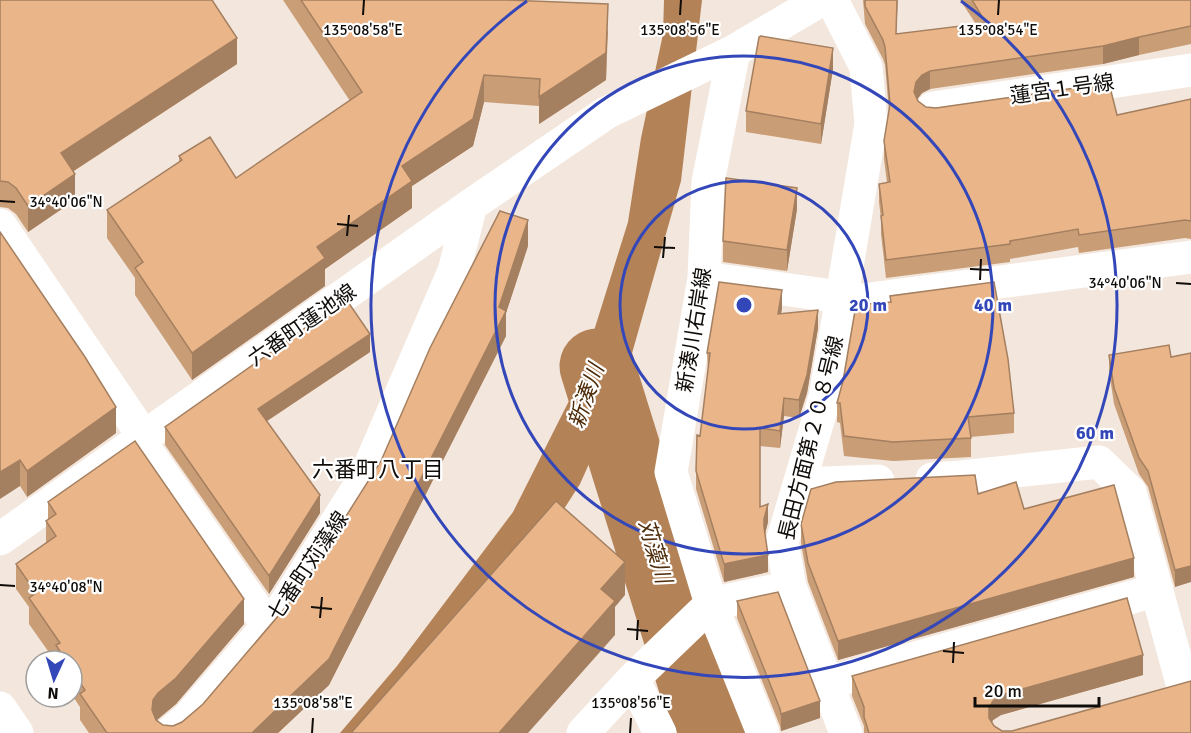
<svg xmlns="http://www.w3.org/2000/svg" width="1191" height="733" font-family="Signika,'Noto Sans JP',sans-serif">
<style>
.water{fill:#b48257}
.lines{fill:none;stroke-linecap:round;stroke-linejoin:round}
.river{stroke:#b48257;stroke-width:75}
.minor{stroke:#fff;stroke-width:33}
.wall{fill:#c99d76}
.shaded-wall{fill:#a47f60}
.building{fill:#eab689;stroke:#a47f60;stroke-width:1.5}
.ticks{fill:none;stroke:#100c09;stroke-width:2}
.ring{fill:none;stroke:#3447b9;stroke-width:3}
.labels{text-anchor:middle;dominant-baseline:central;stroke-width:4.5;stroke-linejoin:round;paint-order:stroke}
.street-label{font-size:21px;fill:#100c09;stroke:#fff}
.water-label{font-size:22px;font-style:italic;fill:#4e2c09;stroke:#fff}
.neighbourhood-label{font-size:22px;fill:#100c09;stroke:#fff}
.ticks-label{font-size:15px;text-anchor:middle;fill:#100c09;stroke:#fff;stroke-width:4.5;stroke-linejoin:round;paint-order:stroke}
.centre{fill:#3447b9;stroke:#fff;stroke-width:3}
.ring-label{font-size:18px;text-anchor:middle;font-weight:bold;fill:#3447b9;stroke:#fff;stroke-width:4.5;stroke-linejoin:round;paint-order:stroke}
</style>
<rect width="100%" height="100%" fill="#f3e6dc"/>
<!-- water -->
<path class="water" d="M664,0H702L681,181L621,392L580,484L487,629L389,733H340L397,666L513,512L577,385L628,222L641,138L663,34Z"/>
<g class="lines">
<!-- river -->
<path class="river" d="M597,366L695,681L718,733"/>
<!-- minor -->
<path class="minor" d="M832,0L866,67L871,124L825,397L782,542L790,587L846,733
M734,51L708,182L704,278L671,472L711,604L763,733
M933,108L1191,70
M0,225L144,437
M704,278L862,300L1191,257
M139,440L268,626
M932,479L960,477L1099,462L1130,492L1182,683
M799,484L878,481
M0,539L471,205L606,113L734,51L821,0
M711,604L790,587
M633,679L660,733
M827,683L1157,590
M0,708L17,733
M170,733L189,717L282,609L365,477L454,271L471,205
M583,733L633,679L711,604"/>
</g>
<!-- wall -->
<path class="wall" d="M0,0L237,64L74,171L75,200L28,232L16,214L8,208L0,207Z
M283,0H510L608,31L606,80L539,124V106L484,102L473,146L412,186V208L325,269V286L192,380L135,295V278L107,238V210L179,162V156L236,178L350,101Z
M863,0H898L896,34L976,24L960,0H1191V44L1139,55L1103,64L930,89L922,93L917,99L918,101L926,107L936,108L1117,115L1191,99V239L1185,238L1079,253L1078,247L1010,259V262L886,278L881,234V219L879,202V184L887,183L884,159V141L889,111L885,65L883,59L865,24Z
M833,69L821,144L746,132V111Z
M797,209L787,271L723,262V241Z
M0,232L116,433L27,497L20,486Z
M528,246L506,313V336L329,685L278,733H89L80,720V707L72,695V661H55L29,624V607L16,589V564L46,543V521L48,519V502L244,624L176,704L157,720L163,725L173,726L182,722L203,704L296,595Z
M890,296L1014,413V433L971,437V457L893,461L844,456L840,423L837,422V403L890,302Z
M782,308L781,313L818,328L807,393L799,418L784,416L780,448L760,446V507L768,522L765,534L768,572L724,582L696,489V471L708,371L707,353Z
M370,352L267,421L320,513L269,594L165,445V427Z
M1191,353L1175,587L1148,487L1139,474L1114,404L1109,371V355L1171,357Z
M978,494L1024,509L1134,577L838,660L808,582L801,543V524Z
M737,601L820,718L781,731L780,726L737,618Z
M1143,675L1001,715L993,720L992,723L994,726L1002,731L1191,733H864V726L852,696V676Z"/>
<!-- shaded-wall -->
<path class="shaded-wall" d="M608,4L606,80L539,124V97Z
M1139,37V55L1103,64V46Z
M237,38V64L61,179V153Z
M833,48V69L821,144V124Z
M930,71V89L922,93L916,101L914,92L916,82L922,75Z
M484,75V102L473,146L412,186V208L325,269V286L192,380V353L317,247L402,166Z
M75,174V200L28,232V206Z
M797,188V209L787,271V250Z
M528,220V246L506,313V336L329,685L278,733H252L499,307Z
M782,290V308L778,331V314Z
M818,310V328L807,393L799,418V400Z
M370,334V352L258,427V409Z
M784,398V416L780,448V431Z
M116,407V433L27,497V471Z
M20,460V486L0,499V472Z
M320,495V513L269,594V576Z
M768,504V522L764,537V545V519Z
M768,555V572L724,582V564Z
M1134,558V577L838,660V641Z
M625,562V595L615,607V635L528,733H499L601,589Z
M1191,566V582L1175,587V570Z
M244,599V624L176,704L158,719L153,726L152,710L153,700L158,693Z
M1143,655V675L1001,715L993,720L989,728V708L993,701L1001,695Z
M820,701V718L781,731V714Z"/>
<!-- building -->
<path class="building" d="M0,0H212L237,38L61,153L75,174L28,206L16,188L8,182L0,181Z
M301,0H506L608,4L606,53L539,97L540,79L484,75L473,119L402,166L412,181L317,247L325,258L192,353L135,268L143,262L107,210L182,160L179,156L210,137L236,178L362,92Z
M865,0H897L896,34L986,23L972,0H1191V26L1139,37L1103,46L930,71L922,75L916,82L914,92L918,101L926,107L936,108L1109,83L1117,115L1191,99V221L1185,220L1079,235L1078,229L1010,241V244L886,260L881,216L883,215L879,184L890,182L884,141L890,104L885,47L883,40L865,6Z
M761,36L833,48L821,124L746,111L759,37Z
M726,178L797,188L787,250L723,241Z
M500,211L528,220L499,307L506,311L329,659L252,733H107L80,694L85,690L72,670V661H66L56,645L60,643L29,598L36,593L16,564L56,536L46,521L56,514L48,502L135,441L244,599L176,678L158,693L153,700L152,710L156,720L163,725L173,726L182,722L203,704L296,595L381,461L430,348Z
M0,232L85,357L116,407L27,471L20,460L0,472Z
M719,282L782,290L778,314L818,310L807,375L799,400L784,398L780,431L760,428V507L768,504L764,519V527L768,555L724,564L696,471L697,435L700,436L710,353H707Z
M994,282L1008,359L1014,413L968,417L971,438L893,442L844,436L840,403H837L843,381L856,305L891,302L890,296Z
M346,299L370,334L258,409L320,495L269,576L165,427Z
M1169,345L1171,357L1191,353V566L1175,570L1148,471L1139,458L1114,388L1109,355Z
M975,475L978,494L1016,482L1024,509L1114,485L1134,558L838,641L808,563L801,524L811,489L836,482Z
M556,501L625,562L601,589L615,601L499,733H351Z
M778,592L820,701L781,714L780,709L737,601Z
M1127,598L1143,655L1001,695L993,701L989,708V718L994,726L1002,731H1012L1191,681V733H869L864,717V707L852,676Z"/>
<!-- ticks -->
<path class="ticks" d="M363,15L364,0M680,15L681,0M998,15L999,0M0,201L15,202M337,224L358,226M347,236L349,215M654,247L675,248M663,258L665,237M970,269L991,270M980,280L981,259M1176,283L1191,284M0,585L15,586M311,607L332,609M320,618L322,597M627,629L648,631M637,640L638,620M943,651L964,653M953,663L954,642M312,733L313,718M630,733L631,718"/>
<!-- distance rings -->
<g class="ring">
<circle cx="744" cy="305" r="124"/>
<circle cx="744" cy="305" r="249"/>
<path d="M961 1A373 373 0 1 1 527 1"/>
</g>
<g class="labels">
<!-- street labels -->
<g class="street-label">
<text transform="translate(1062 89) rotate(-8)">蓮宮１号線</text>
<text transform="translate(302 325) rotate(-35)">六番町蓮池線</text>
<text transform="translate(694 330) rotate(-81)">新湊川右岸線</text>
<text transform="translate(811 438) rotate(-76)">長田方面第２０８号線</text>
<text transform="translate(308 566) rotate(-56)">七番町苅藻線</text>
</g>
<!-- water labels -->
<g class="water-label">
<text transform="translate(586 396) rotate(-71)">新湊川</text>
<text transform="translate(655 551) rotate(73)">苅藻川</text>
</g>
<!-- neighbourhood labels -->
<g class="neighbourhood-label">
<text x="378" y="469">六番町八丁目</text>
</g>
</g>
<g class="ticks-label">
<text x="363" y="35">135°08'58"E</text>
<text x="680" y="35">135°08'56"E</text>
<text x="998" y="35">135°08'54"E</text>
<text x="66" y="207">34°40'06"N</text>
<text x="1125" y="288">34°40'06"N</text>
<text x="66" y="592">34°40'08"N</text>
<text x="313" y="708">135°08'58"E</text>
<text x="631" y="708">135°08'56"E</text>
</g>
<circle cx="744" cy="305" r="9" class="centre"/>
<g class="ring-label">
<text x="868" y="311">20 m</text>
<text x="993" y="311">40 m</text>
<text x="1095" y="439">60 m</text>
</g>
<!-- north arrow -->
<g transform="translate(54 679) rotate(184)"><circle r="28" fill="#ffffff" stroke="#9f9e9d" stroke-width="1.5"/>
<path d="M0-4.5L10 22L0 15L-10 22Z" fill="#3447b9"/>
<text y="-9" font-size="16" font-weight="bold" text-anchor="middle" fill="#100c09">N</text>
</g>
<!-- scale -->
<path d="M975 697v9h124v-9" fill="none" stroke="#100c09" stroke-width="3"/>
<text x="984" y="697" font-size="18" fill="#100c09" stroke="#ffffff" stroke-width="4.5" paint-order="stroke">20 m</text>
</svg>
